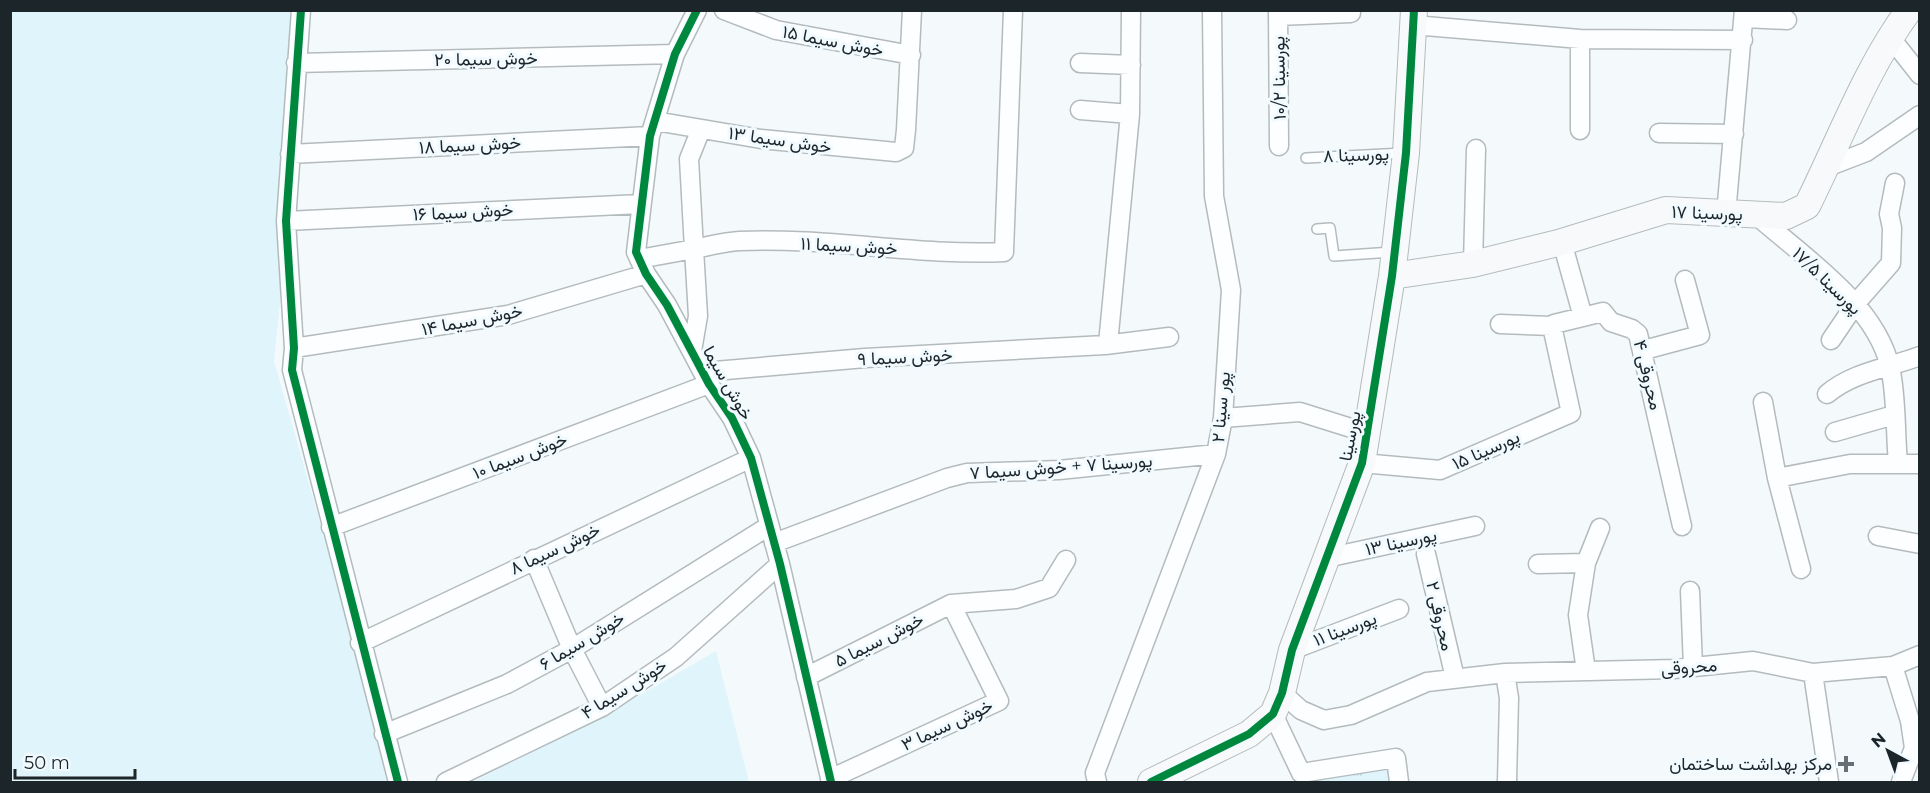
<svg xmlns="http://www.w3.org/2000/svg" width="1930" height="793" font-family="Montserrat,Vazirmatn,sans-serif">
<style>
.green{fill:#dff4fb}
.park{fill:url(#park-tufts)}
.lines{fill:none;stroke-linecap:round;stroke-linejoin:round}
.lane-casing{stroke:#b4bbbd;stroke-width:12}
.street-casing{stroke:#b4bbbd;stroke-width:21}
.secondary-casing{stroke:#b4bbbd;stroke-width:28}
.lane{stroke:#fdfeff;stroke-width:9}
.street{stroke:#fdfeff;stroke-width:18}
.secondary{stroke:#f7f9fa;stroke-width:26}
.cycleway-casing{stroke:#f1fbff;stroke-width:11}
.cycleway{stroke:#00873e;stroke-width:8}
.poi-dot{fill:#687073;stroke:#f1fbff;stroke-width:2}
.labels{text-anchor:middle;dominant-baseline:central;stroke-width:6;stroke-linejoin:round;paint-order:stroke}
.street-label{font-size:18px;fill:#1c2529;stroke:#f1fbff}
.poi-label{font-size:18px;fill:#1c2529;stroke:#f1fbff;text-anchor:end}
</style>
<defs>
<pattern id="park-tufts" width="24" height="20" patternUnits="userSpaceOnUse" patternTransform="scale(1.5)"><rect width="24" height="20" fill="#dff4fb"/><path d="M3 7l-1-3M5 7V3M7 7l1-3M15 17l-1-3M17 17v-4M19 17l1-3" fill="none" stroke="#bfd1d7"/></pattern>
</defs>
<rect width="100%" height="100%" fill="#f4fafc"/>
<!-- green -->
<path class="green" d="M10,11H310L274,361L394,782H11Z
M716,651L749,782H473L606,715Z"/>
<!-- park -->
<path class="park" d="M1390,768L1391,782H1305L1315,774Z"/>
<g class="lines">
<defs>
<path id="lane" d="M1306,158L1404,153
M1317,229L1330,228L1334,256L1392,252"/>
<path id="street" d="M301,10L286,221L294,348L292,370L398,782
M697,10L675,54L650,136L636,252L646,274L667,305L709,384L732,418L751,458L780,564L831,782
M724,10L776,30L911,55
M1278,10L1279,146
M1278,16L1351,13
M1744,18L1787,20
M1413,25L1580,39L1743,40
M1890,37L1920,75
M1580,39V130
M296,63L675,54
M1080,63L1131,65
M1080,110L1130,114
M655,121L761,139L896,152L904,148L906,130L912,10
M1659,133L1734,134
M290,154L650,136
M1827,167L1866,152L1920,115
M1726,214L1744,10
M1756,215C1802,256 1875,303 1890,367C1897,398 1895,432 1898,463
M286,221L641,204
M1562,242L1583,317
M639,259L694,249L689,159L701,129
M1473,264L1476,149
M1500,324L1552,326
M1831,340L1856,303L1891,263L1892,228L1889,214L1895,183
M1108,344L1130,114L1131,10
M294,348L508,315L646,274
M1644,350L1700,335L1685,280
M692,351L698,316L694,249C709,246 724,242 739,241C828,237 916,256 1004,252L1013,10
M703,372L865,358L1105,345L1169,337
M1827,394C1853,372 1888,368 1920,356
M1763,402L1777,478L1801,569
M1223,418L1300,412L1367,433
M1835,432L1894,415
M1362,463L1440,470L1571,413L1552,326L1554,324L1603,312L1611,322L1632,329L1638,334L1682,526
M1777,478L1850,464H1920
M331,527L709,384
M1878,536L1920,544
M774,543L947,478L967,473L1059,470L1216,454
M1426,554L1455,678
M1326,558L1475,526
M534,559L572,649L602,707
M1538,564L1586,563
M1690,591L1693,667
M360,643L751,458
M1292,650L1399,609
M1893,666L1910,721L1914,748L1901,782
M1586,671L1578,615L1586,563L1600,528
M1505,673L1509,698L1507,782
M1813,673L1829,782
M806,677L951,604L1016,599L1049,588L1066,560
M1282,693L1301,710L1324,720L1351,715L1427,682L1505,673L1674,669L1753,661L1813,673L1893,666L1920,655
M1273,714L1301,773
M384,734L507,684L572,649L769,526
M1301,773L1396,758L1399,782
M830,779L999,701L951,604
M446,782L602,707L676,657L780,564
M1097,782L1095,773L1216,454L1223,418L1231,290L1214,196L1212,10"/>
<path id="secondary" d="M1392,276L1473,264L1562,242L1666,210L1786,216L1807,206C1840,140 1865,70 1909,10
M1151,782L1249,734L1273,714L1282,693L1292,650L1362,463L1392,276L1406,153L1414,10"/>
</defs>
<!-- lane casing -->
<use href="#lane" class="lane-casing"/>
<!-- street casing -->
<use href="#street" class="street-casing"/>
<!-- secondary casing -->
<use href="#secondary" class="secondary-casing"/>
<!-- lane -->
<use href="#lane" class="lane"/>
<!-- street -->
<use href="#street" class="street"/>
<!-- secondary -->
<use href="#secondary" class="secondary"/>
<defs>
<path id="cycleway" d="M301,10L286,221L294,348L292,370L398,782
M697,10L675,54L650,136L636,252L646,274L667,305L709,384L732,418L751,458L780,564L831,782
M1151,782L1249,734L1273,714L1282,693L1292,650L1362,463L1392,276L1406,153L1414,10"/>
</defs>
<!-- cycleway casing -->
<use href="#cycleway" class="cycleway-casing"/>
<!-- cycleway -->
<use href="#cycleway" class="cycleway"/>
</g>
<!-- markers -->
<path class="poi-dot" d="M1843 755h6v6h6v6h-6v6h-6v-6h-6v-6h6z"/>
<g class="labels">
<!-- street labels -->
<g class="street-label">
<text transform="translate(833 41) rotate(11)">خوش سیما ۱۵</text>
<text transform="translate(486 59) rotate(-1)">خوش سیما ۲۰</text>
<text transform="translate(1279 78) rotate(-91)">پورسینا ۱۰/۲</text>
<text transform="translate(780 140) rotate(8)">خوش سیما ۱۳</text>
<text transform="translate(470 145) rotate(-3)">خوش سیما ۱۸</text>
<text transform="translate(1356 155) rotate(-2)">پورسینا ۸</text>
<text transform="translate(463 212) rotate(-3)">خوش سیما ۱۶</text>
<text transform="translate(1707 213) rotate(2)">پورسینا ۱۷</text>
<text transform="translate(849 246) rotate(3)">خوش سیما ۱۱</text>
<text transform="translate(1827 281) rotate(44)">پورسینا ۱۷/۵</text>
<text transform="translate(472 320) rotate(-11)">خوش سیما ۱۴</text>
<text transform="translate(905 357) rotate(-3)">خوش سیما ۹</text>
<text transform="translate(1648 375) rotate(76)">محروقی ۴</text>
<text transform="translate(728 383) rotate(60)">خوش سیما</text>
<text transform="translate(1221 407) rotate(-85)">پور سینا ۲</text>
<text transform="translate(1350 436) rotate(-79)">پورسینا</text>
<text transform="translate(1486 450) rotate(-24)">پورسینا ۱۵</text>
<text transform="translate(520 456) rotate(-21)">خوش سیما ۱۰</text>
<text transform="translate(1061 467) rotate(-4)">پورسینا ۷ + خوش سیما ۷</text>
<text transform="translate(1401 542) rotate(-12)">پورسینا ۱۳</text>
<text transform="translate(555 549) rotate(-25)">خوش سیما ۸</text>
<text transform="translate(1440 616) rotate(77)">محروقی ۲</text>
<text transform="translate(1345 629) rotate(-21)">پورسینا ۱۱</text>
<text transform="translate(879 640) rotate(-27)">خوش سیما ۵</text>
<text transform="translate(582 641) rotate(-31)">خوش سیما ۶</text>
<text transform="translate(1689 667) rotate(-4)">محروقی</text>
<text transform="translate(624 689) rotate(-32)">خوش سیما ۴</text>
<text transform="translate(947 725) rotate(-25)">خوش سیما ۳</text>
</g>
<!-- poi labels -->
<g class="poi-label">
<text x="1832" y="764">مرکز بهداشت ساختمان</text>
</g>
</g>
<!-- border -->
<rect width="1930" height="793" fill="none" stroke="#1c2529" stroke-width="24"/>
<!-- north arrow -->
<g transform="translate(1888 751) rotate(319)" stroke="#f1fbff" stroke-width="4.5" paint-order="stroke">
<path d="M0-4.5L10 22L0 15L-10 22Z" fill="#1c2529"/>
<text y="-9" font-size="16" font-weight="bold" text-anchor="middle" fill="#1c2529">N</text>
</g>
<!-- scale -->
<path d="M15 769v9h120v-9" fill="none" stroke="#1c2529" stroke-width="3"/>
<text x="24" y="769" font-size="18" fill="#1c2529" stroke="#f1fbff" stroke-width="4.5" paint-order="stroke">50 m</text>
</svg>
